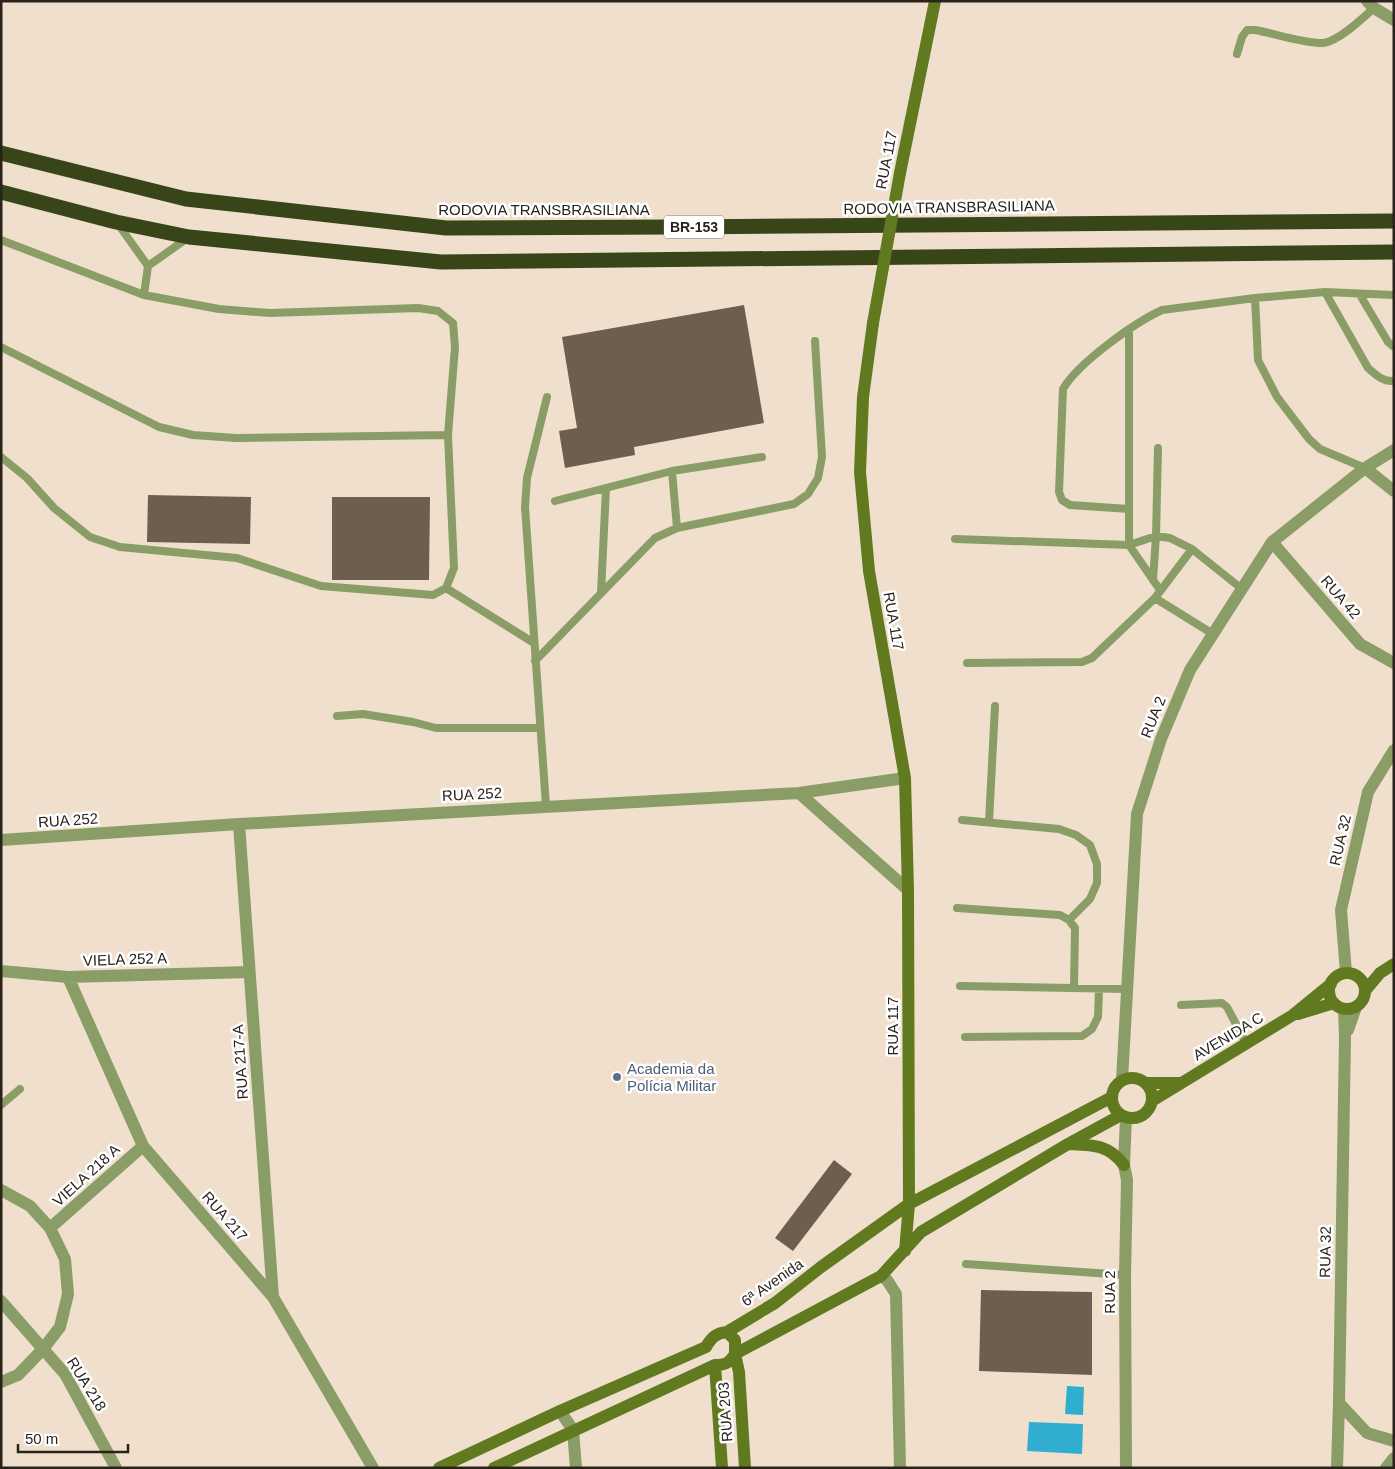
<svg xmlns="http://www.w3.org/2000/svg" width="1395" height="1469" font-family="Helvetica,sans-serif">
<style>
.water{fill:#30aed0}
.building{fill:#6d5f4f}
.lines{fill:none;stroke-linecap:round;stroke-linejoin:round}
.lane{stroke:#8a9d66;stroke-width:8}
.street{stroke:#8a9d66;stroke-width:12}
.secondary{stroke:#617a1f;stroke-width:12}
.highway{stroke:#384518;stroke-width:15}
.secondary-bridge{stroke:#617a1f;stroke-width:12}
.service-dot{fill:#5c6f8a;stroke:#fff;stroke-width:2}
.labels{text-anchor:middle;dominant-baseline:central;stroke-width:5;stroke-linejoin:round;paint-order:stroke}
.shield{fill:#fff;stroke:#696560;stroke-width:1}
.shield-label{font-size:14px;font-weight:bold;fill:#29231c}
.street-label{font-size:15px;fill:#29231c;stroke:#fff}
.service-label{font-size:15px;fill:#4e5e75;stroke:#fff;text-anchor:start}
</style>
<rect width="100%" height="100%" fill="#f0dfcd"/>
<!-- water -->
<path class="water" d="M1067,1386L1084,1387L1083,1415L1065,1414Z
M1029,1422L1083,1424L1082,1454L1027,1451Z"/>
<!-- building -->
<path class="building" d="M744,305L764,423L634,447L635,455L565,468L559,431L577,428L562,337Z
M148,495L251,497L250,544L147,542Z
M332,497H430L429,580H332Z
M834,1160L852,1174L793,1251L775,1238Z
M981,1290L1092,1292V1375L979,1371Z"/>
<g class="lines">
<!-- lane -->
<path class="lane" d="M1237,54L1242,37L1247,30H1255C1272,33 1307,44 1323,43C1338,42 1363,18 1374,8
M118,224L148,266L144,295
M1,240L144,295L219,309L270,313L418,308L438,311L453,323L455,347L448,435L454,568L446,588L433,595L321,586L237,558L120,547L90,537L54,508L27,478L1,457
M148,266L189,237
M1325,292L1368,368C1376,375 1383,382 1394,381
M1360,295L1388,342L1394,347
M1255,298L1258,360L1277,397L1309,439L1320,449L1365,468
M1129,329V545L1160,590
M1,347L159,427L193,435L236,438L448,435
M672,471L677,528
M555,501L672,471L762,457
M1129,509L1070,505L1062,500L1059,492L1063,389C1078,363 1134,323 1162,310L1255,298L1325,292L1394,295
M955,539L1129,545L1156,536L1170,538L1192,549L1242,589
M1153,580L1156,536L1158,448
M446,588L534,643
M601,593L606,488
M1155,598L1213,634
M535,661L655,538L677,528L794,504L808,494L818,478L822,457L815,341
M967,663L1082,662L1092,658L1155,598L1192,549
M337,716L363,714L413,722L436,728H540
M546,806L525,507L527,478L547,397
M962,820L1059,829L1076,835L1090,845L1097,864V883L1090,899L1069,920
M989,822L995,706
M957,908L1060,915L1069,920L1075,928L1074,988
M960,986L1127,989
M1181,1005L1222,1003L1227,1007L1247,1045
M965,1037L1082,1036L1092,1029L1098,1017L1099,989
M1,1105L20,1089
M966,1264L1125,1275"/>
<!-- street -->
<path class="street" d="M1367,1L1374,8L1394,20
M1365,468L1394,491
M1272,542L1360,644L1394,663
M799,793L908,890
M239,824L273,1297
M1,840L239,824L799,793L905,778
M1,971L68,977L249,972
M1346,973L1341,910L1368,792L1394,750
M68,977L143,1146L273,1297L373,1468
M1348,1030L1356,1007
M1122,1080L1137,814L1161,739L1190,670L1272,542L1365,468L1394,450
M1126,1117L1124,1165L1127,1180L1125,1275L1126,1468
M1,1190L30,1206L50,1228L65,1259L68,1294L60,1327L43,1349L18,1375L1,1382
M50,1228L143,1146
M881,1276L887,1280L896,1294L900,1468
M1,1301L65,1374L116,1468
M1339,1403L1367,1433L1394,1441
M560,1411L573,1430L576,1468
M1337,1468L1339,1403L1345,1037L1344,1009
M1386,1468L1394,1458"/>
<!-- secondary -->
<path class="secondary" d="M900,173L935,1
M873,323L863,397L860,472L869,571L905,778L908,890L909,1204L905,1251
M1329 991a18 18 0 1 1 36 0a18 18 0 1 1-36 0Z
M1365,991L1380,973L1394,964
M1298,1014L1334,1003
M1112 1098a20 20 0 1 1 40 0a20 20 0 1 1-40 0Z
M1146,1083H1180
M1152,1101L1293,1015L1331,984
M1068,1144C1092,1145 1108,1144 1124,1165
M727,1332L735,1340V1354L739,1372L745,1468
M715,1365L722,1468
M439,1468L560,1411L706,1347C711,1338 716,1333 727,1332L775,1303L821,1267L909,1204L1112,1097
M494,1468L715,1365C726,1365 729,1363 735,1354L881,1276L921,1232L1068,1144L1121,1115"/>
<!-- highway -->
<path class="highway" d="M1,153L186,199L446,228L676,227L1394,221
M1,192L116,222L189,237L441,262L1394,252"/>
<!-- secondary-bridge -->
<path class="secondary-bridge" d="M873,323L900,173"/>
</g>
<!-- markers -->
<circle class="service-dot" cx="617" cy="1077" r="5"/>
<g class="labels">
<!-- shield labels -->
<rect class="shield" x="664" y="215.5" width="60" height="23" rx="4"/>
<g class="shield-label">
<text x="694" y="227">BR-153</text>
</g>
<!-- street labels -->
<g class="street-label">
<text transform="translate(886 160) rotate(-79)">RUA 117</text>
<text transform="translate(949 207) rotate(-1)">RODOVIA TRANSBRASILIANA</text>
<text x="544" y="209">RODOVIA TRANSBRASILIANA</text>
<text transform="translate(1341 597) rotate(49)">RUA 42</text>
<text transform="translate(894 621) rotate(80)">RUA 117</text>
<text transform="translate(1153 717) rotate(-68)">RUA 2</text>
<text transform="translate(472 794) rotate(-3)">RUA 252</text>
<text transform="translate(68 820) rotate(-4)">RUA 252</text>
<text transform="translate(1340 840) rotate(-77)">RUA 32</text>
<text transform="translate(125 959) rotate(-2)">VIELA 252 A</text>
<text transform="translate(892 1026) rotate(-90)">RUA 117</text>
<text transform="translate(1228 1036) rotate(-31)">AVENIDA C</text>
<text transform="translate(240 1062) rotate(-94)">RUA 217-A</text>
<text transform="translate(86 1175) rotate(-42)">VIELA 218 A</text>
<text transform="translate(225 1216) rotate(49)">RUA 217</text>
<text transform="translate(1325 1252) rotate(-89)">RUA 32</text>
<text transform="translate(772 1282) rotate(-35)">6ª Avenida</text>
<text transform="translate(1109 1292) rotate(-90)">RUA 2</text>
<text transform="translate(87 1384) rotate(58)">RUA 218</text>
<text transform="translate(725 1412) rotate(-94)">RUA 203</text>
</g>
<!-- service labels -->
<g class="service-label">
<text x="627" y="1068">Academia da<tspan x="627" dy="17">Polícia Militar</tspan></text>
</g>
</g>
<!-- border -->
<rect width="1395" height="1469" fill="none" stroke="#29231c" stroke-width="5"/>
<!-- scale -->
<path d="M18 1444v8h110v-8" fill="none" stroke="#29231c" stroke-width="2.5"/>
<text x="25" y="1444" font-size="15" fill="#29231c" stroke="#ffffff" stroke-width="4" paint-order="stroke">50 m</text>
</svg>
